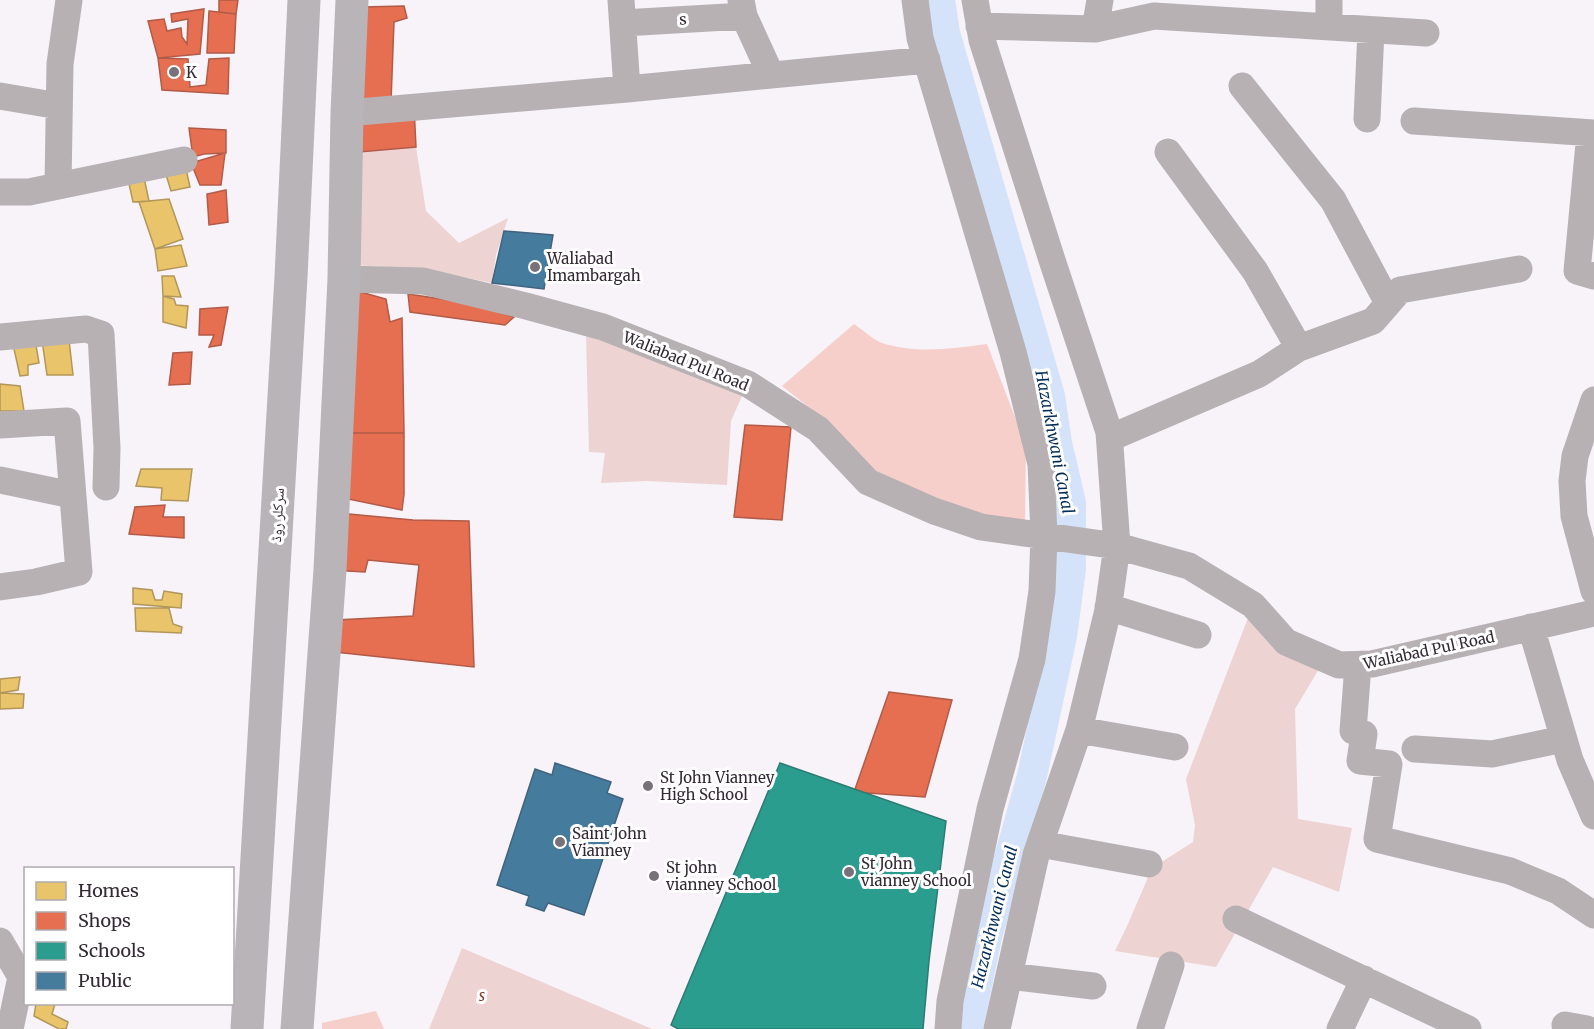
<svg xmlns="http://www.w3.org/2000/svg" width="1594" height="1029" font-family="Merriweather,'Noto Naskh Arabic',serif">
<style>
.green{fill:#edd3d2}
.forest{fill:#f6ceca}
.homes{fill:#e9c46a;stroke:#b2965a;stroke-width:1.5}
.shops{fill:#e76f51;stroke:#b15b48;stroke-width:1.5}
.schools{fill:#2a9d8f;stroke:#2d7b74;stroke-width:1.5}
.public{fill:#457b9d;stroke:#40637e;stroke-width:1.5}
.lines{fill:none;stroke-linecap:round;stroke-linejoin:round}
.canal{stroke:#d4e3fa;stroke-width:30}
.minor{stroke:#b7b1b4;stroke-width:27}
.major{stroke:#b9b4b8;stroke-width:33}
.poi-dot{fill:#787179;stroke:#fff;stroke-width:2}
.labels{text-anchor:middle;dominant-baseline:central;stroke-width:6;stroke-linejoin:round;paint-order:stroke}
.street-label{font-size:15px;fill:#332b34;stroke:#fff}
.poi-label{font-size:15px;fill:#332b34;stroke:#fff;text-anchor:start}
.park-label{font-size:15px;font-style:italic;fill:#88382b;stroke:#fff}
.water-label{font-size:16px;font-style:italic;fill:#022c58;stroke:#fff}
</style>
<rect width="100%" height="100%" fill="#f8f2f9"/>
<!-- green -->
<path class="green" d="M416,147L426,211L459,243L508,218L496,255L492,283L424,269L352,265L359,152Z
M586,334L629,343L742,396L731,421L727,485L647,481L601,483L605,453L589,452Z
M1253,605L1325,659L1295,709L1298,819L1352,828L1339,892L1273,867L1216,967L1115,951L1128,924L1152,868L1193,842L1195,825L1186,779Z
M462,948L652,1029H429Z"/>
<!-- forest -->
<path class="forest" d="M854,324C863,330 872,339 882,343C917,354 951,349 987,344L1026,446L1025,523L988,518L875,473L825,420L782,386Z
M376,1011L384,1029H322V1023Z"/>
<!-- homes -->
<path class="homes" d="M184,160L190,187L171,191L163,165Z
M143,173L149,201L133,202L128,179Z
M169,199L183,239L155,249L139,202Z
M181,245L187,266L158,271L155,249Z
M162,276H174L181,297L163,296Z
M163,296L174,299L176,305L188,306L186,328L163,322Z
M68,331L73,375H47L42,340Z
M35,339L39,363L28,365V375L20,376L12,340Z
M0,384L20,386L24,411H0Z
M141,469H192L188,501L161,500L162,488L136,486Z
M133,588L152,590L155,600H162L164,591L182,594L181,608L133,604Z
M135,608H169L173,624L182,627L181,633L136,631Z
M20,677L18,690L0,693V679Z
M0,693L24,694L23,708L0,709Z
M36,1004H55L52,1014L68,1022L66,1029H59L34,1016Z"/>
<!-- shops -->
<path class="shops" d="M219,0H238L236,14L219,12Z
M404,6L407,18L394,22L391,102L347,104L362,7Z
M204,9L200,54L158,58L148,21L164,19L167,31L181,28L182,37L187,44L188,19L172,22L171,14Z
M209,11L236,14L234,53H207Z
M158,58L188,59L190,87L206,85L209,59L229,58L228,94L162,90Z
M414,107L416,147L359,152L347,113Z
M189,128L226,130V153L204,154L193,157Z
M225,153L221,185H200L191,163Z
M226,190L228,222L209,225L207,194Z
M357,291L386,299L390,322L402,318L404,433H344Z
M408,294L469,303L514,317L505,325L410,312Z
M228,307L221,345L209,347L214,335H199L200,309Z
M192,352L190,384L169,385L173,353Z
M745,425L791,427L782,520L734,517Z
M344,433H404V494L402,510L343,498Z
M165,505L163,517H184V538L129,534L135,507Z
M338,513L413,520L469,521L474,667L335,652L336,620L413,616L419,565L368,560L365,572L330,570Z
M889,692L952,700L925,797L854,792Z"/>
<!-- schools -->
<path class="schools" d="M780,763L946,821L929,961L923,1029H678L671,1025Z"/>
<!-- public -->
<path class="public" d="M504,231L553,235L544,289L492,283Z
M555,763L611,782L607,793L623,799L584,915L548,903L544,911L526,905L529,896L497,885L535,769L552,775Z"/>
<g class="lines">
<!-- canal -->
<path class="canal" d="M940,0L945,33L1050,396L1057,443L1071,503V569L1062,636L1032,776L987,937L968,1029"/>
<!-- minor -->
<path class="minor" d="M621,0L627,89
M741,0L744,16L771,75
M915,0L920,38L1013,352L1041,464L1044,536L1042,591L1032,659L990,809L950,1001L948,1029
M975,0L982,40L1052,260L1109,432L1117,546L1108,610L1079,730L1036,855L997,1029
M1329,0V27
M623,23L744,16
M979,26L1095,29L1154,16L1426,33
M1095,29L1100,0
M1242,86L1333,200L1388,303
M0,96L59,106
M347,113L627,89L927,60
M1367,119L1371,30
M1414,121L1594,133
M1590,133L1577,271L1594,276
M1168,152L1255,271L1299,348
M58,186L60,64L69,0
M0,192H29L184,160
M344,279L423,281L526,306L603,327L748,384L818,429L868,482L934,511L981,527L1117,546L1189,566L1253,605L1286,642L1339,665L1372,664L1594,613
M0,337L86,329L101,334L107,448L106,487
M1594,400L1575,456L1572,481L1574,516L1594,591
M0,425L67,421L79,572L36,582L0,587
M1110,438L1259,374L1299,348L1373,321L1400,290L1519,269
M0,480L72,495
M1108,607L1198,635
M1531,627L1570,760L1594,816
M1358,665L1353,731L1364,734L1360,761L1389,764L1377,839L1510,871L1558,891L1594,915
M1079,730L1175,747
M1415,749L1492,754L1563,739
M1040,844L1149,864
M1236,919L1468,1029
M0,941L21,977L10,1029
M1009,976L1093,986
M1565,1025L1587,1029
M1150,1029L1171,965
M1340,1029L1364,979"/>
<!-- major -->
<path class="major" d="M247,1029L291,277L304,0
M297,1029L330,570L344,279L347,113L352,0"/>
</g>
<!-- markers -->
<g class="poi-dot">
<circle cx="174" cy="72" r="6"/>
<circle cx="535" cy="267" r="6"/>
<circle cx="648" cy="786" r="6"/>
<circle cx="560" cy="842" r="6"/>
<circle cx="849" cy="872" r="6"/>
<circle cx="654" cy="876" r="6"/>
</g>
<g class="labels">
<!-- street labels -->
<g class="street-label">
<text transform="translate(683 19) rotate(-3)">s</text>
<text transform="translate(686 361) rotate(22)">Waliabad Pul Road</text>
<text transform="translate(277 515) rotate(-87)">سرکلر روڈ</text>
<text transform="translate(1429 650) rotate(-12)">Waliabad Pul Road</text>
</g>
<!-- poi labels -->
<g class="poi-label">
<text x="186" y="72">K</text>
<text x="547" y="258">Waliabad<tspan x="547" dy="17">Imambargah</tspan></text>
<text x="660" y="777">St John Vianney<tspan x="660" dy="17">High School</tspan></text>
<text x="572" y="833">Saint John<tspan x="572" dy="17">Vianney</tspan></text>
<text x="861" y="863">St John<tspan x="861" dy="17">vianney School</tspan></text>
<text x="666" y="867">St john<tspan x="666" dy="17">vianney School</tspan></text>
</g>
<!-- park labels -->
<g class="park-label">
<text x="482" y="995">s</text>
</g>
<!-- water labels -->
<g class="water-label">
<text transform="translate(1055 442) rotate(79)">Hazarkhwani Canal</text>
<text transform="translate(994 917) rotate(-76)">Hazarkhwani Canal</text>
</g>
</g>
<!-- legend -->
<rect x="24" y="867" width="210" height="138" fill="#ffffff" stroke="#adaaae" stroke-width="1.5"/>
<rect x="36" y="882" width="30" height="18" fill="#e9c46a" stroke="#adaaae" stroke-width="1.5"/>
<text x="78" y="897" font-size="18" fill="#332b34">Homes</text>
<rect x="36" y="912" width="30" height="18" fill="#e76f51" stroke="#adaaae" stroke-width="1.5"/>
<text x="78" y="927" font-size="18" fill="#332b34">Shops</text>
<rect x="36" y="942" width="30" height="18" fill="#2a9d8f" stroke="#adaaae" stroke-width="1.5"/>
<text x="78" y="957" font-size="18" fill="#332b34">Schools</text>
<rect x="36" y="972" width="30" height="18" fill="#457b9d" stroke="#adaaae" stroke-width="1.5"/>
<text x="78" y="987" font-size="18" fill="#332b34">Public</text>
</svg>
